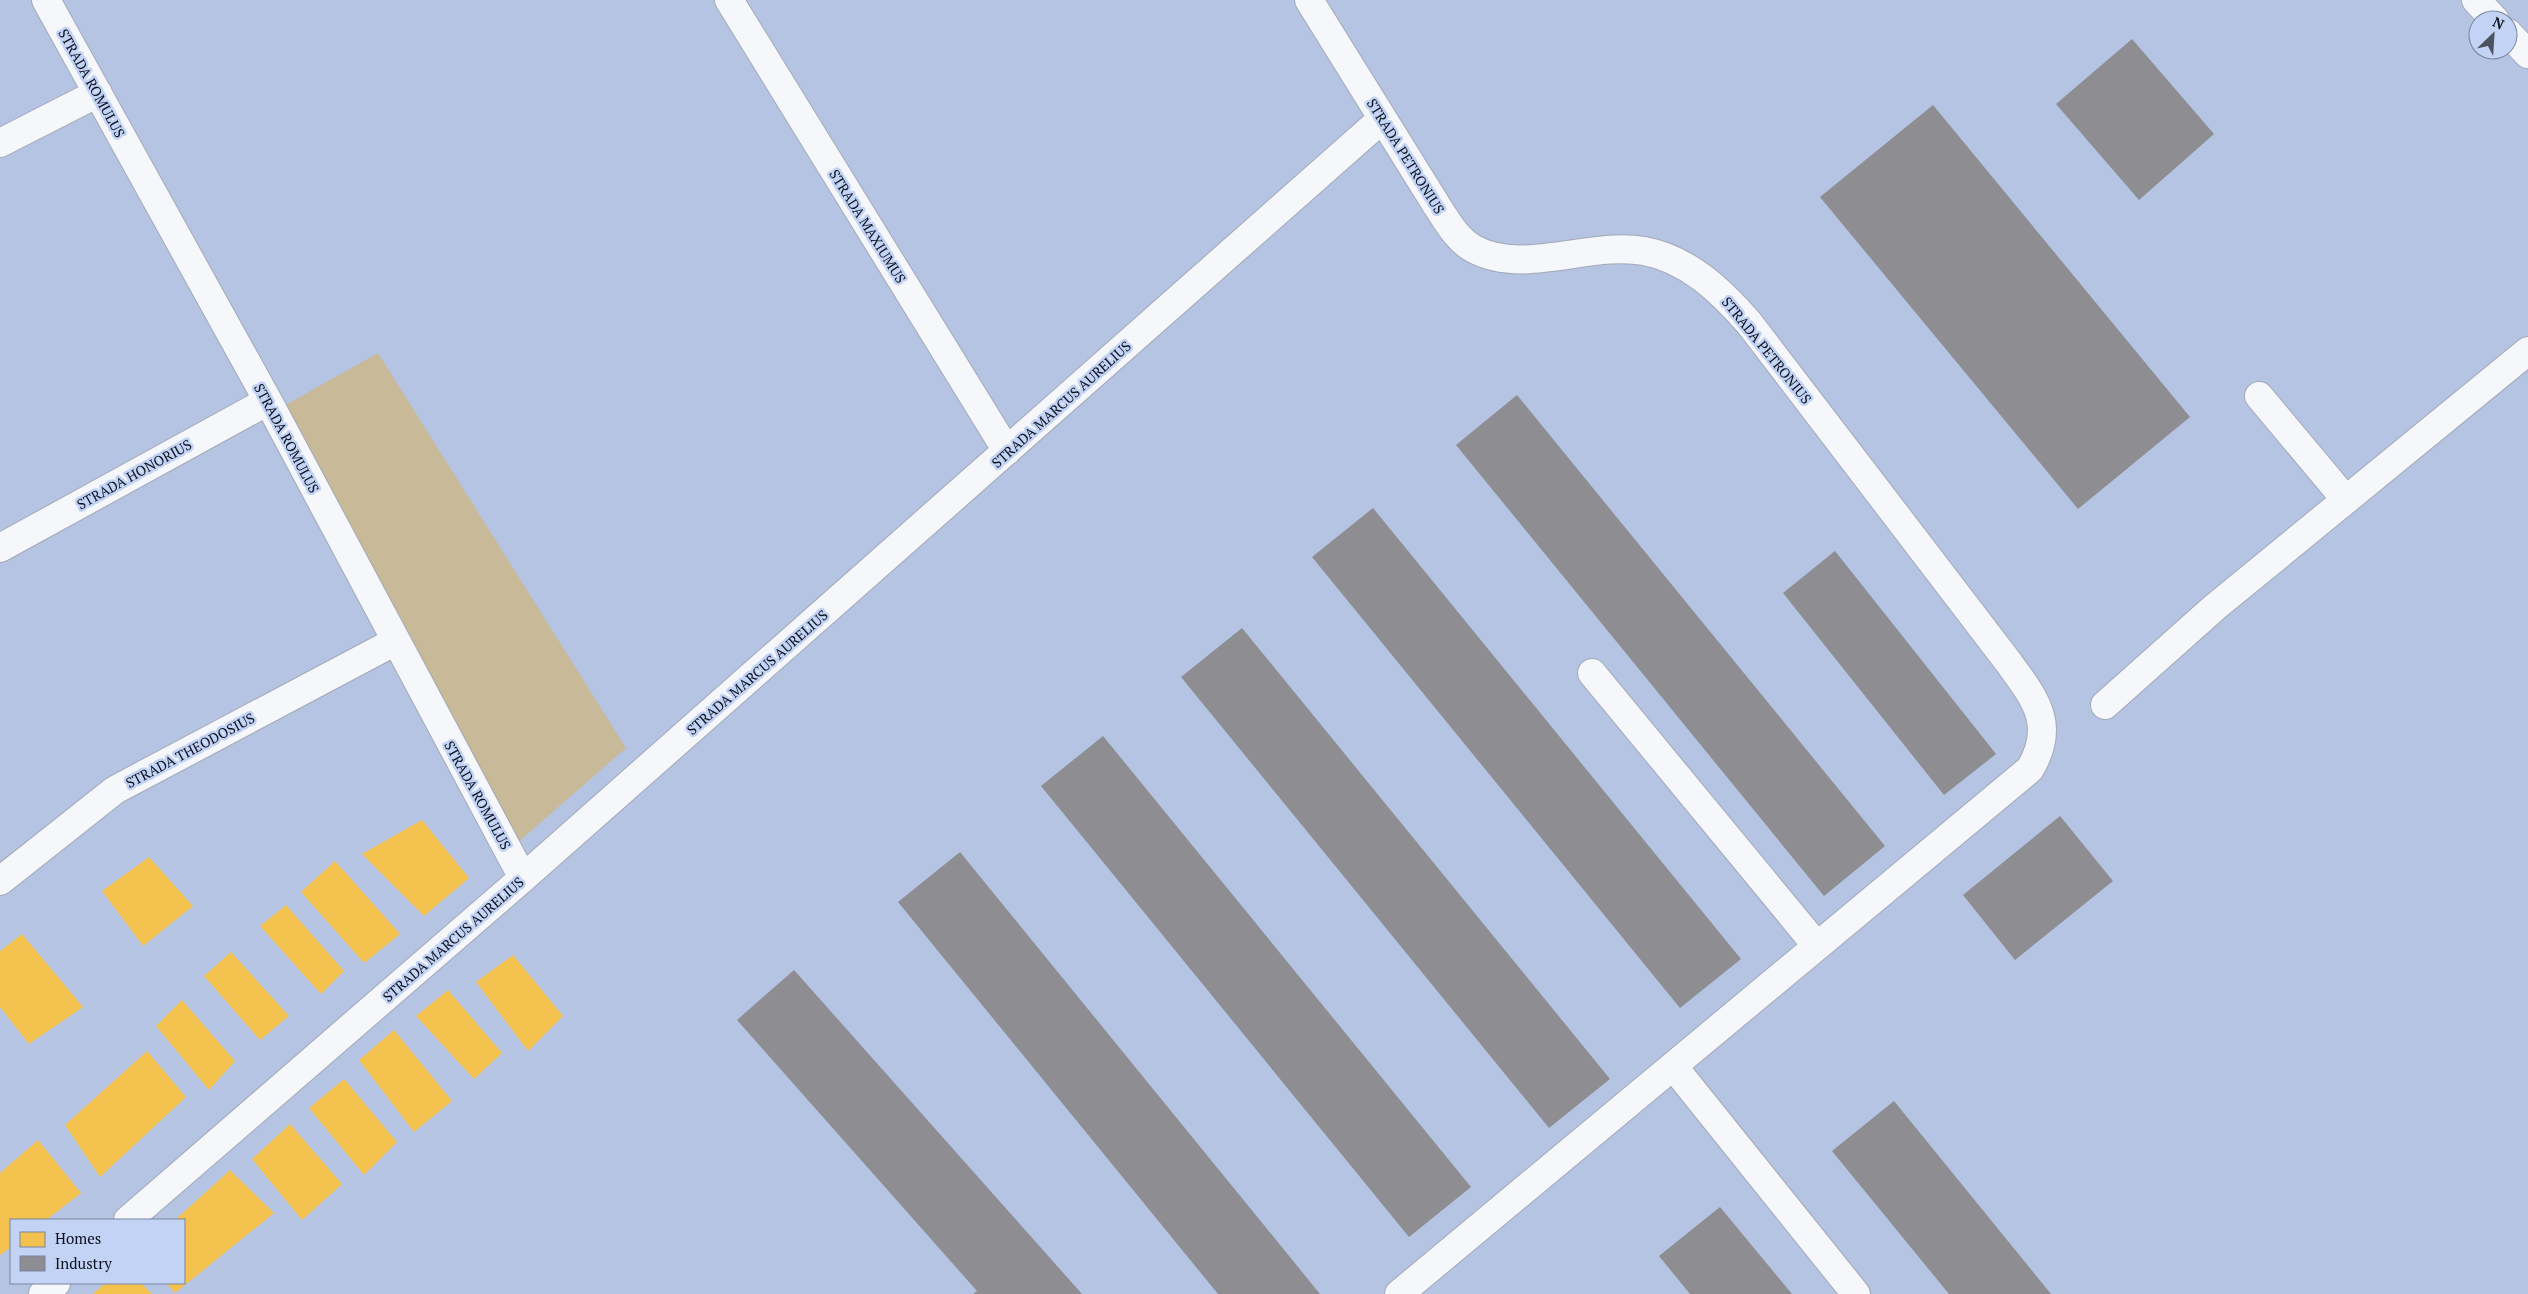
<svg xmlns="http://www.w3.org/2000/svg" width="2528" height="1294" font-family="'PT Serif',serif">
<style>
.built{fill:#b5c4e2;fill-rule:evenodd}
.green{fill:#c8b998}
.homes{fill:#f2c14e}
.industry{fill:#8d8d92}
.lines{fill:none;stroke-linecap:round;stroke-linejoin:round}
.minor-casing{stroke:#a3a9b8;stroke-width:30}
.major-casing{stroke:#a3a9b8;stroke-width:30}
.minor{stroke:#f6f7fa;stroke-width:28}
.major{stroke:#f6f7fa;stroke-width:28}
.labels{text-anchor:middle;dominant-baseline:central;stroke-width:5;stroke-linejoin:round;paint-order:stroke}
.street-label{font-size:14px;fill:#0b111c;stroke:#c2d3f5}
</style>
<rect width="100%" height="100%" fill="#c1cadd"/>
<!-- built -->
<path class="built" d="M0,0H2528V1294H0ZM2478,20H2508V50H2478ZM11,1220H184V1283H11Z"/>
<!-- green -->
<path class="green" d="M378,353L626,748L508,851L273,412Z"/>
<!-- homes -->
<path class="homes" d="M422,820L469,878L424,916L362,854Z
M149,857L193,906L143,946L102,891Z
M335,861L400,934L364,963L301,892Z
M286,905L344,971L321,994L260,926Z
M22,934L83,1007L29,1044L0,1007V951Z
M231,952L289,1016L260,1040L204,976Z
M513,955L563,1016L528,1051L476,982Z
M448,990L502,1053L474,1079L416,1016Z
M182,1000L235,1061L209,1090L156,1026Z
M394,1030L452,1101L414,1132L359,1060Z
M147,1051L186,1097L100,1177L65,1125Z
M344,1079L397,1142L364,1175L309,1108Z
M290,1124L342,1184L302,1220L252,1159Z
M38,1140L81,1193L46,1220H11V1247L0,1255V1173Z
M230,1170L274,1213L175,1293L166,1283H184V1220H175Z
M105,1283H141L152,1294H93Z"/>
<!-- industry -->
<path class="industry" d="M2132,39L2214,134L2139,200L2056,104Z
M1933,105L2190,417L2078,509L1820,197Z
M1517,395L1885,846L1824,896L1456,445Z
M1373,508L1741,959L1680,1008L1312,557Z
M1835,551L1996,754L1944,795L1783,593Z
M1242,628L1610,1079L1549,1128L1181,677Z
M1103,736L1471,1187L1409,1237L1041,786Z
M2060,816L2113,881L2015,960L1963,895Z
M960,852L1320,1294H1218L898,902Z
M794,970L1082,1294H973L977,1291L737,1020Z
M1894,1101L2051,1294H1949L1832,1151Z
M1720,1207L1792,1294H1690L1659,1256Z"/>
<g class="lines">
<defs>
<path id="minor" d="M46,0L268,401L523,878
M729,0L1007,451
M1309,0L1437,206C1447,221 1457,240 1474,249C1524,276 1591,241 1644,251C1688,259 1721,291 1749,323L2009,663C2036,700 2056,725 2030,769L1399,1294
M0,143L98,93
M2259,396L2346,500
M0,548L268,401
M1592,673L1817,946
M2105,705L2215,607L2528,351
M0,881L115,790L394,642
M1673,1066L1856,1294
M128,1220L523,878L1382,119
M43,1294L56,1283"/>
<path id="major" d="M2476,0L2495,20
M2508,33L2528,54"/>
</defs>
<!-- minor casing -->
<use href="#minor" class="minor-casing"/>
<!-- major casing -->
<use href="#major" class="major-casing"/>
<!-- minor -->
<use href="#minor" class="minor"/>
<!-- major -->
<use href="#major" class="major"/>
</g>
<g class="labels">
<!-- street labels -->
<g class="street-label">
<text transform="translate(92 83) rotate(61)">STRADA ROMULUS</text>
<text transform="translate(1406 156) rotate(58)">STRADA PETRONIUS</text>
<text transform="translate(868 226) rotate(58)">STRADA MAXIUMUS</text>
<text transform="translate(1767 350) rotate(51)">STRADA PETRONIUS</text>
<text transform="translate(1061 404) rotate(-42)">STRADA MARCUS AURELIUS</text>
<text transform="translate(287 438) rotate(62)">STRADA ROMULUS</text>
<text transform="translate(134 474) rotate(-29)">STRADA HONORIUS</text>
<text transform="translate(757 672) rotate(-41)">STRADA MARCUS AURELIUS</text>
<text transform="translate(190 750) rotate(-28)">STRADA THEODOSIUS</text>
<text transform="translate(478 795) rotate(61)">STRADA ROMULUS</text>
<text transform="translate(453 939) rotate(-41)">STRADA MARCUS AURELIUS</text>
</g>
</g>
<!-- legend -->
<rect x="10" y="1219" width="175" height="65" fill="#c2d3f5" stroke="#79859e"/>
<rect x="20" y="1232" width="25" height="15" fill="#f2c14e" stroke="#79859e"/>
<text x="55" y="1244" font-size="15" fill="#0b111c">Homes</text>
<rect x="20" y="1256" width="25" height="15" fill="#8d8d92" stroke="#79859e"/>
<text x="55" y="1269" font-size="15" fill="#0b111c">Industry</text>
<!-- north arrow -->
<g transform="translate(2493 35) rotate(25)"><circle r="24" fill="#c2d3f5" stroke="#79859e"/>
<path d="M0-4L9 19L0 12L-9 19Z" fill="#4b5260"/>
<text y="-8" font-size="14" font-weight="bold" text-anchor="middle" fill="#0b111c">N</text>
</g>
</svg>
